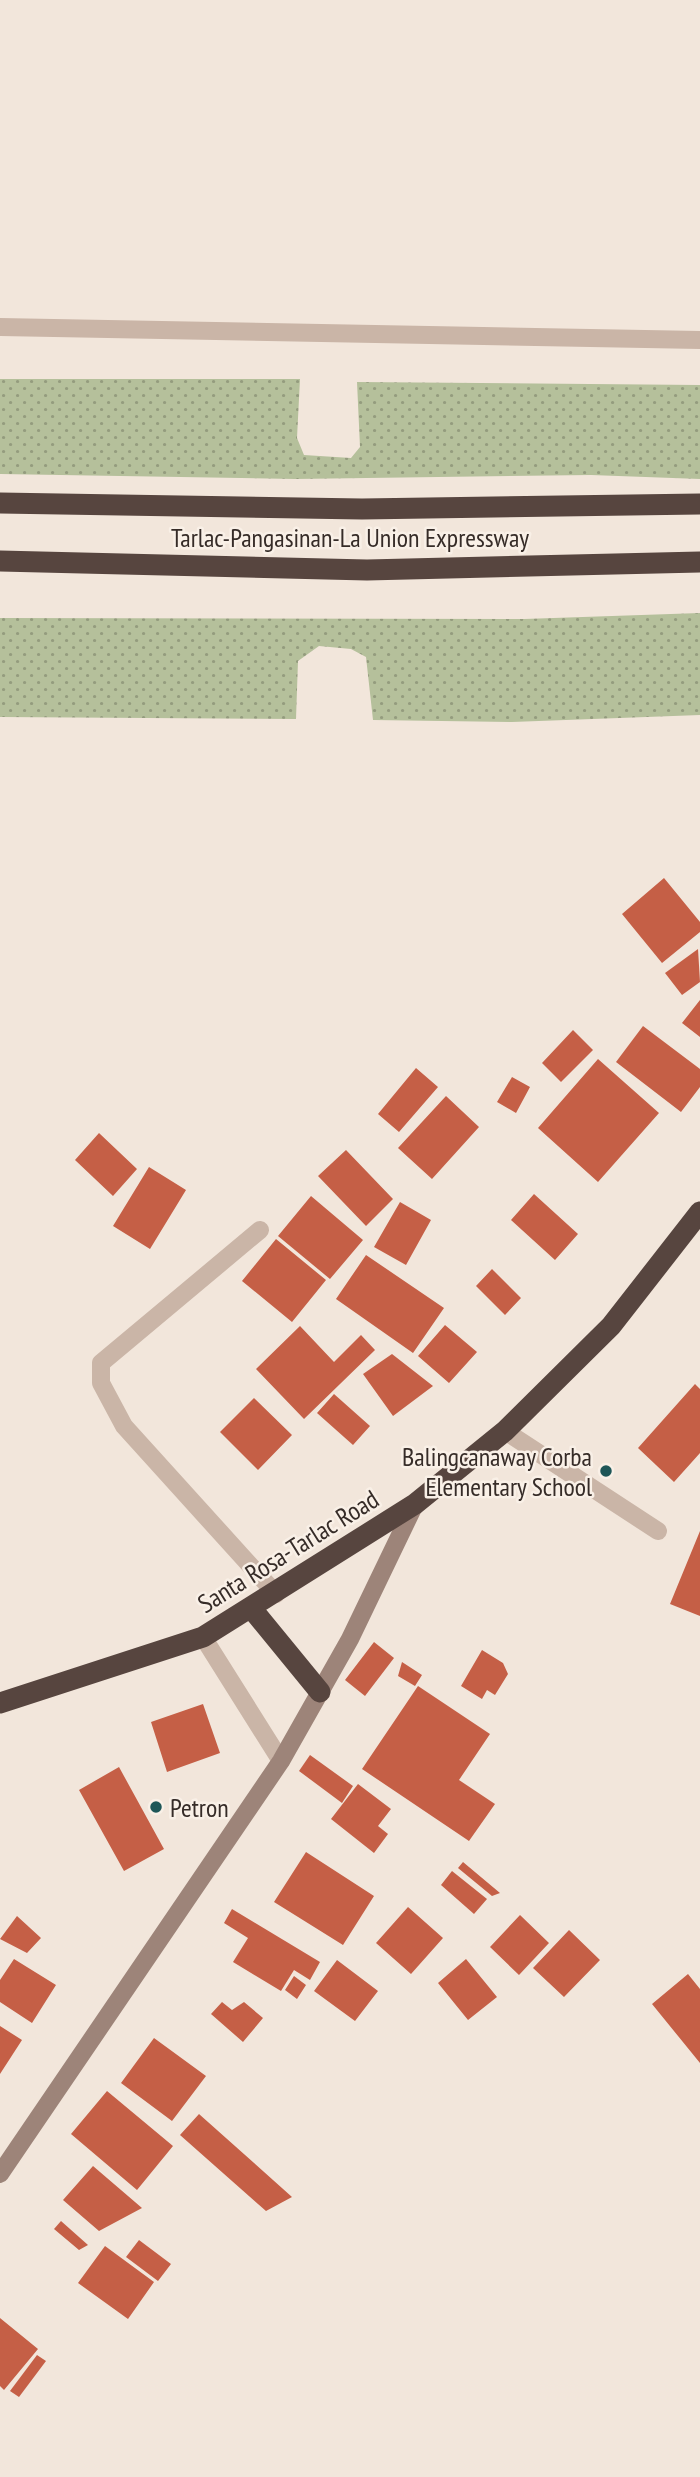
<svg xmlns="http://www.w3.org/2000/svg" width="700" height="2477" font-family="'PT Sans Narrow',sans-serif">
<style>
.grass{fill:url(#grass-dots)}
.building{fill:#c55f46}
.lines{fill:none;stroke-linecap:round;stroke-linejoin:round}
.lane{stroke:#cab5a7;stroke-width:18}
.secondary{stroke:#9d8479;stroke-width:18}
.highway{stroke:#57453f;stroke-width:21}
.poi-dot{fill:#1e5657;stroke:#f9f0e7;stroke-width:2.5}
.labels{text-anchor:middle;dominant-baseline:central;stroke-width:5;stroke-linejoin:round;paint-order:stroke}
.street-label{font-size:26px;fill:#362c28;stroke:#f9f0e7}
.poi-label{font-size:26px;fill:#362c28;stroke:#f9f0e7;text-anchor:end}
</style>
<defs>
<pattern id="grass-dots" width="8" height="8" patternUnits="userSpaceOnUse" patternTransform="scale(1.75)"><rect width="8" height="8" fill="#b5c09b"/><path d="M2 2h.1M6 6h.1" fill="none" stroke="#949c7e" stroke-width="1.8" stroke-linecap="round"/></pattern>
</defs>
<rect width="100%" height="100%" fill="#f2e6db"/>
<!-- grass -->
<path class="grass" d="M0,379H300L297,438L304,455L351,458L360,447L357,382L700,385V479L591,475L295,479L0,474Z
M700,613V715L512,722L373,720L366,657L351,649L319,646L298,661L296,719L0,717V618L524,619Z"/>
<!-- building -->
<path class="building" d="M664,878L700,922V932L662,963L622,914Z
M698,949L700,982L682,995L665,973Z
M700,1000V1037L682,1023Z
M643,1026L700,1069V1087L681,1112L616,1062Z
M573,1030L593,1050L561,1082L542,1063Z
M598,1059L659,1113L598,1182L538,1128Z
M416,1068L438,1087L399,1132L378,1114Z
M512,1077L530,1087L516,1113L497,1102Z
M446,1096L479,1127L432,1179L398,1148Z
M99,1133L137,1169L113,1196L75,1160Z
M346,1150L393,1199L366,1226L318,1176Z
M149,1167L186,1190L150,1249L113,1226Z
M534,1194L578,1234L555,1260L511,1220Z
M311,1196L363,1240L330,1279L278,1236Z
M400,1202L431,1220L406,1265L374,1247Z
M276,1239L326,1280L292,1322L242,1281Z
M366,1255L444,1308L413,1353L336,1299Z
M492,1269L521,1298L505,1315L476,1286Z
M445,1325L477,1352L449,1383L418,1356Z
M300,1326L334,1362L361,1335L375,1350L304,1419L256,1369Z
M392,1354L433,1386L393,1416L363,1374Z
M695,1384L700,1389V1453L674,1482L638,1448Z
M334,1394L370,1426L353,1445L317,1413Z
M254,1398L292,1435L258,1470L220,1432Z
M700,1531V1616L670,1604Z
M374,1642L394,1658L365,1696L345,1680Z
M482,1650L503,1663L508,1674L495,1695L487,1690L482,1699L461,1686Z
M402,1662L422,1675L415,1686L398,1676Z
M418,1686L490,1734L459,1780L495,1804L469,1841L362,1769Z
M203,1704L220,1753L167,1772L151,1722Z
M310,1755L353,1786L342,1803L299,1771Z
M119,1767L164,1849L124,1871L79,1790Z
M358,1784L391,1809L378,1826L388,1834L374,1853L331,1819Z
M306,1852L374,1896L343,1945L274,1902Z
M463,1862L500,1893L492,1896L458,1868Z
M452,1871L487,1899L474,1914L441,1885Z
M408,1907L443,1938L411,1974L376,1943Z
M232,1909L320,1962L310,1980L294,1970L281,1991L233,1962L248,1938L224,1923Z
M520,1915L549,1943L519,1975L490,1947Z
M17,1916L41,1938L27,1953L0,1939Z
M569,1930L600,1960L564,1997L533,1968Z
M14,1959L56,1985L32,2023L0,2002V1980Z
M466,1959L497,1997L468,2020L438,1983Z
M337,1960L378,1991L355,2021L314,1991Z
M688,1974L700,1989V2063L652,2004Z
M294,1976L306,1985L297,1999L285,1990Z
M222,2002L232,2010L244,2002L263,2018L243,2042L211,2014Z
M0,2026L22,2040L0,2074Z
M154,2038L206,2076L172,2121L121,2083Z
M107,2091L173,2146L137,2190L71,2134Z
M199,2114L292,2197L266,2211L180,2135Z
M93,2166L142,2208L99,2231L63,2200Z
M61,2221L88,2245L79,2250L54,2229Z
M139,2240L171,2264L158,2281L126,2257Z
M105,2246L154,2282L128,2319L78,2283Z
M0,2318L38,2349L4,2390L0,2386Z
M37,2355L46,2361L19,2397L10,2391Z"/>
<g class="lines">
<!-- lane -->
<path class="lane" d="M0,327L700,340
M260,1230L101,1363V1383L124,1426L276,1594
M505,1431L658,1531
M203,1637L281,1761"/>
<!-- secondary -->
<path class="secondary" d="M0,2174L281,1761L350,1639L415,1504"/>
<!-- highway -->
<path class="highway" d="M0,503L362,509L700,504
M0,561L367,570L700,562
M252,1609L320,1692
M0,1703L203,1637L415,1504L505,1431L611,1326L700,1212"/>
</g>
<!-- markers -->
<g class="poi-dot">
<circle cx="606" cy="1471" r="7"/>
<circle cx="156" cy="1807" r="7"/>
</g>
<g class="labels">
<!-- street labels -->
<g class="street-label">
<text x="350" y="537">Tarlac-Pangasinan-La Union Expressway</text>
<text transform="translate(288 1551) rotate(-32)">Santa Rosa-Tarlac Road</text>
</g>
<!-- poi labels -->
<g class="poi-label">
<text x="592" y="1456">Balingcanaway Corba<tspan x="592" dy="30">Elementary School</tspan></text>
<text x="170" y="1807" text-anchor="start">Petron</text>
</g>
</g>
</svg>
